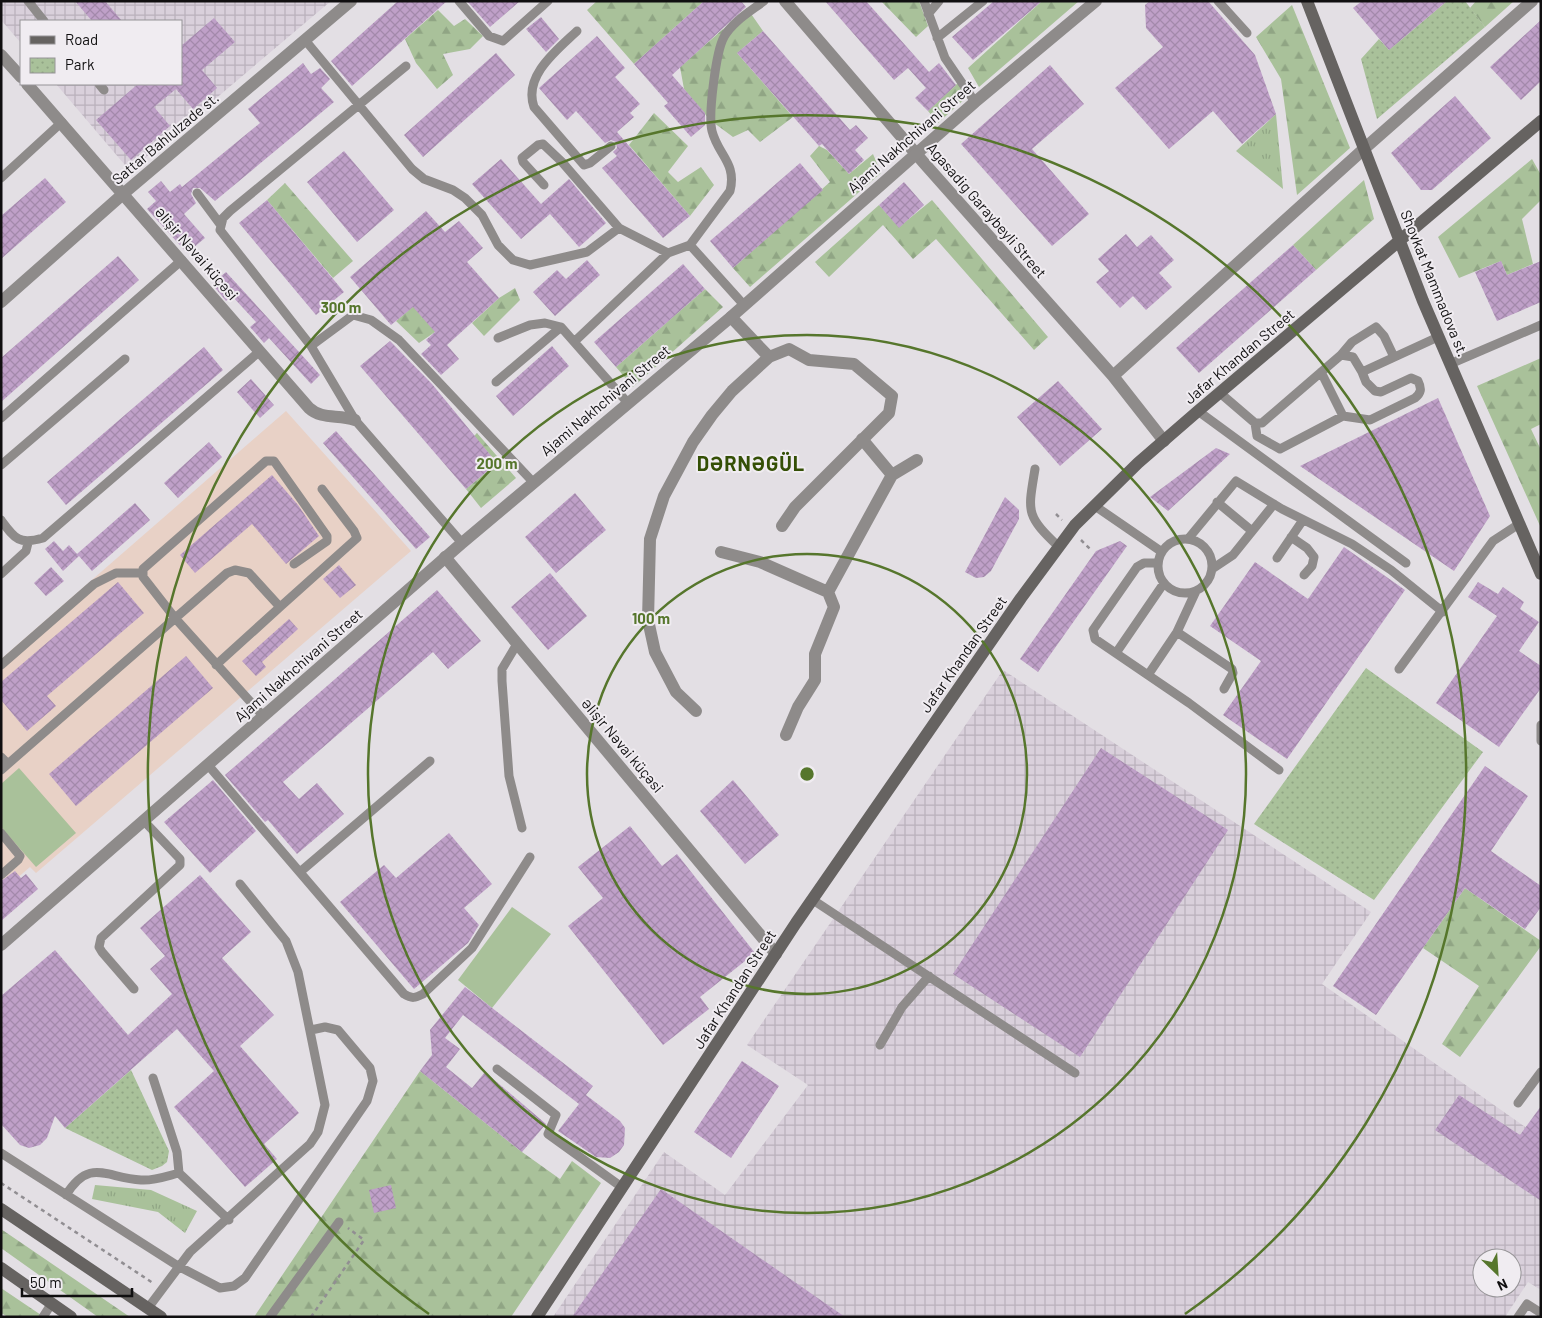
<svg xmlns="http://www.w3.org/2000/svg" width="1542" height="1318" font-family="Barlow,sans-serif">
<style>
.industrial{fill:url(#industrial-grid);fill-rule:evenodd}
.education{fill:#e8d1c6}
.grass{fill:url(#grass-tufts)}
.forest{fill:url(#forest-firs)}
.park{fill:url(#park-dots)}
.pitch{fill:#a9c19a}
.building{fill:url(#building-cross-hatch)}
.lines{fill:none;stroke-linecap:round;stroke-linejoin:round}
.path{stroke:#918e92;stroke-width:2.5;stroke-dasharray:4 4;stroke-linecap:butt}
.service{stroke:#8e8b8a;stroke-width:9}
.minor{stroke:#8e8b8a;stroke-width:12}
.tertiary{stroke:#8e8b8a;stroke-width:12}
.secondary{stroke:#666361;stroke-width:12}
.ring{fill:none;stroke:#56762c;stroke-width:2.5}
.labels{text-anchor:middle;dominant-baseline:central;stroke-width:4;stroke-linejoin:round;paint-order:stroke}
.street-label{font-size:15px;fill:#100f10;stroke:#f0ecf1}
.district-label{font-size:20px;font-weight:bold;letter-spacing:1px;fill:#344f05;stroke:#f0ecf1}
.centre{fill:#56762c;stroke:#f0ecf1;stroke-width:2.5}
.ring-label{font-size:15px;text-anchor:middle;font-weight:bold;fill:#56762c;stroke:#f0ecf1;stroke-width:4;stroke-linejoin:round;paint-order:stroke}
</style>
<defs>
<pattern id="industrial-grid" width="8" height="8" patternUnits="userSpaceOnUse" patternTransform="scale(1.25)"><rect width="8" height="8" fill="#d9d0db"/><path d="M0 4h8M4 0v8" fill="none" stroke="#b9b1bb"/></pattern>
<pattern id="grass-tufts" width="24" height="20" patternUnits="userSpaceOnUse" patternTransform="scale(1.25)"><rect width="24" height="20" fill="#a9c19a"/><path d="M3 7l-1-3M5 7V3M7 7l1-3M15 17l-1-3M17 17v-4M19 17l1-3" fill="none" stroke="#90a584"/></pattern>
<pattern id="forest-firs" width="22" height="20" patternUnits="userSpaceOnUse" patternTransform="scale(1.25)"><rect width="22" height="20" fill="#a9c19a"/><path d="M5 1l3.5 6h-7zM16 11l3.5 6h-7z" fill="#90a584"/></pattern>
<pattern id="park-dots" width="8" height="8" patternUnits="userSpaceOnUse" patternTransform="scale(1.25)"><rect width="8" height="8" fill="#a9c19a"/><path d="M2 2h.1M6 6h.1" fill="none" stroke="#90a584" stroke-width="1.8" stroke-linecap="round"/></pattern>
<pattern id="building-cross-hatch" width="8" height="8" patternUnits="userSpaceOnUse" patternTransform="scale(1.25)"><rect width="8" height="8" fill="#bfa0c8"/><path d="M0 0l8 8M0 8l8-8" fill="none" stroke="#a389ab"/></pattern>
</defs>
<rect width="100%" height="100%" fill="#e3dfe4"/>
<!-- industrial -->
<path class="industrial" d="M1,1H331L130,171L56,84H181V21H21V43L1,20Z
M1003,670L1371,912L1322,984L1541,1138V1290L1528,1282L1505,1317H553L664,1152L725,1195L808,1085L747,1045ZM1482,1258H1512V1288H1482Z"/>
<!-- education -->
<path class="education" d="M286,411L411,551L36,873L30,867L1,892V659Z"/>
<!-- grass -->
<path class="grass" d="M1276,114L1283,189L1236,151Z
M95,1185L151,1190L197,1211L185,1233L158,1212L92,1199Z"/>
<!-- forest -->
<path class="forest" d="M597,1H704L634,64L587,10Z
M881,1H919L928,26L916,37Z
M1042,1H1079L979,87L968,68Z
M1476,1H1514L1485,27L1470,8Z
M1292,5L1350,148L1297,195L1281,79L1256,37Z
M747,8L763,31L737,53L793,117L760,142L748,130L733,137L710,120L684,89L680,67Z
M438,10L454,26L465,19L483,36L470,49L443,54L453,75L437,89L416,63L405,39Z
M958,83L967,97L938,123L928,111Z
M654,113L688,146L668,172L678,182L701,167L714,185L690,216L629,145Z
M819,146L827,150L849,174L873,154L881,173L750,287L733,268L830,182L810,156Z
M1532,159L1541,175V200L1522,219L1533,264L1507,275L1501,261L1459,278L1438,237Z
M1364,180L1374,219L1316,270L1293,245Z
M285,183L353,261L333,278L267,200Z
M932,200L1048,337L1034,350L936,239L913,259L883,225L829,277L815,262L879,205L899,227Z
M466,262L435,332L419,343L396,321Z
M515,288L520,300L484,336L472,323L499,298Z
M705,289L723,307L633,387L616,367Z
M1541,358V424L1531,429L1541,450V528L1477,386Z
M477,433L516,478L481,508L466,489L497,463L474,436Z
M1465,888L1541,941V946L1460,1057L1442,1044L1479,986L1423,948Z
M420,1071L522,1152L560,1179L572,1161L601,1183L511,1317H254Z
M1,1229L130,1317H98L1,1248Z
M1,1288L44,1317H8L1,1313Z"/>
<!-- park -->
<path class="park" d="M1447,1H1465L1485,27L1377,119L1361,59L1379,39L1389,50Z
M1366,668L1483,752L1374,900L1254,824Z
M131,1070L169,1151L167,1162L162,1166L152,1170L65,1128Z"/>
<!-- pitch -->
<path class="pitch" d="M19,768L76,833L36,867L1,827V784Z
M512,907L551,934L492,1008L458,980Z"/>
<!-- building -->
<path class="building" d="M75,1H105L122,21H92Z
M398,1H447L352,86L331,61Z
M467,1H520L490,27Z
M704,1H741L746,7L672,75L705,113V125L691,137L664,106L668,103L634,64Z
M825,1H866L929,72L939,63L956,85L928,111L915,98L926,88L908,68L894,80Z
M994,1H1042L973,60L952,37Z
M1150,1H1208L1255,55L1276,114L1242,144L1213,111L1169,149L1115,88L1163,47L1146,28L1145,5Z
M1362,1H1447L1389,50L1353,8Z
M541,17L559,39L546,52L526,29Z
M214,18L235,42L202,70L217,88L193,109L176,89L154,107L170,126L131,160L96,120L138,84H181V46Z
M1541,20V81L1521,100L1490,67Z
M763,31L850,130L856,125L868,138L855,150L864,160L849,174L822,144L819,146L737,53Z
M597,36L625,68L615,77L640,104L630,113L634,117L617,132L690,216L663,238L602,168L617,156L613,152L617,148L616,142L611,140L605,143L576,111L567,120L539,88Z
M496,53L515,75L423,157L404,135Z
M303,63L311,74L320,68L330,79L321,88L334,102L215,201L200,188H193L191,194L196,203L184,214L205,238L187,253L147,209L156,201L148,192L161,181L170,192L180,184L182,187L260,123L248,109Z
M1050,65L1084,104L1032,149L1089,214L1052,246L961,144Z
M1455,96L1491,138L1432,190H1421L1391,153Z
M344,151L394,210L357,242L307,182Z
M501,159L541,204L569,179L606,223L579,247L550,214L521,239L472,184Z
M800,163L823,190L733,268L710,241Z
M45,178L66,202L1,259V216Z
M904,182L924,205L899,228L879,205Z
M267,200L344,292L316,315L239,223Z
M426,211L445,232L459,221L483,248L467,262L499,298L447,345L459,359L441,375L421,354L431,345L426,340L435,332L413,307L391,325L350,277Z
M1126,234L1137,247L1151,235L1174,260L1159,273L1172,287L1146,310L1133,296L1120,308L1096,282L1109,271L1098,259Z
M1293,245L1316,270L1199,373L1176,348Z
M118,256L139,280L1,402V358Z
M587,260L600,275L555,316L533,292L557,270L566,279Z
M1501,261L1507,275L1541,261V302L1497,321L1475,272Z
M683,264L705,289L616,367L594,342Z
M226,272L320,375L311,384L269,338L264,343L250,327L256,322L232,296L226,301L212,284Z
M390,341L432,384L497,463L466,489L360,366Z
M552,346L569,366L513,416L496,396Z
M204,347L223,370L66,505L47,482Z
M251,379L274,405L260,418L237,392Z
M1058,381L1102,429L1060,466L1017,417Z
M1438,398L1490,516L1454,571L1300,466Z
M336,431L430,537L416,549L323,443Z
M209,442L222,457L178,498L164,483Z
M1216,448L1230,454L1168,511L1150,497Z
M272,475L298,505L319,536L286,564L252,524L195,573L180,555Z
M575,493L606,530L556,573L525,537Z
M1005,497L1019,510V519L991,571L984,577L976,578L965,572Z
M135,503L150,520L92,571L79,556L63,571L45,549L54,541L63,551L69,545L77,554Z
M1120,541L1127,546L1038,672L1020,659L1096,551Z
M1344,547L1405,590L1287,759L1223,715L1261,661L1210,626L1255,562L1308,599Z
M339,565L356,585L340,598L323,579Z
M51,567L64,581L46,596L34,583Z
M550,573L587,616L548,650L511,607Z
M118,582L144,613L47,696L56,706L27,731L1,700V682Z
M1478,582L1498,594L1503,587L1524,602L1520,609L1539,622L1519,651L1541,666V688L1499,747L1436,703L1497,616L1468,597Z
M437,590L481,641L448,669L433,652L283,782L299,799L317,783L344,814L297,854L268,820L265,822L225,775Z
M289,619L298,629L262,662L266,667L256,676L242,661Z
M186,656L213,688L76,806L49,774Z
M1101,748L1228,830L1080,1057L953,974Z
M1485,766L1528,796L1491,851L1541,886V907L1525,929L1465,888L1376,1015L1333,986Z
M213,780L256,831L210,873L164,822Z
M733,780L779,835L745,864L700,811Z
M630,826L662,866L677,854L755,953L700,997L709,1009L663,1045L568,926L603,898L578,867Z
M449,833L492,884L464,908L479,925L468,943L414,989L340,902L384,865L396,878Z
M15,871L21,878L26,874L38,889L1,921V881Z
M200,875L251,932L222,958L274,1015L240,1046L299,1113L264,1144L277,1159L245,1187L174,1107L214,1071L177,1029L65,1128L55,1116L47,1138L40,1145L29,1148L20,1145L1,1124V996L55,950L128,1035L172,994L150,969L165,956L140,928Z
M465,987L593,1086L586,1095L620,1121L625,1128L624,1145L619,1152L610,1158L596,1157L558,1131L579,1104L463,1015L445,1038L460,1049L446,1067L472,1088L485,1072L546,1124L522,1152L420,1071L432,1055L430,1030Z
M742,1061L779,1086L731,1158L694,1132Z
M1459,1095L1520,1135L1541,1106V1201L1435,1130Z
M391,1185L396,1208L374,1213L369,1190Z
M661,1189L845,1317H572Z"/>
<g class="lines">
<!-- path -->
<path class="path" d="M1056,514L1062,520
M1081,540L1090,549
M1,1183L153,1283
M311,1317L364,1240L348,1228"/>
<!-- service -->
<path class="service" d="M28,1L44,21
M459,1L489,36L503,41L548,1
M924,1L945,58L975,102
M1218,1L1247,33
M928,14L939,1
M577,31C557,50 523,76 534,107L584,165L590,163L611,146
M937,38L983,1
M305,40L412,169L424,179L453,190L465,198L482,215L498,245L513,260L530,265L587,252L619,228
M406,66L230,211L223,218L220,230L311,346L355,420L462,543
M99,84L104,90
M1,178L62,122
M544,185L523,162L522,158L538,145L543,144L562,162L619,228L668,253
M197,193L220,224
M690,245L744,305
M498,338L530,325L545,323L561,327L627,402
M574,342L668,253L690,245L730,191C737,163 718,155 712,131C708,115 716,51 724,37C732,22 751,11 764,1
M311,346L353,315L371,320L399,340L533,482
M1341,355L1352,342L1376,327L1384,336L1394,357
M1450,364L1541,325
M1321,372L1343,416
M496,382L561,327
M1220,393L1255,423H1262L1341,355L1353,357L1362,372L1438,337
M1198,411L1406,563
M1,418L182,260
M1255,423L1257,436L1280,449L1343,416L1370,420L1415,398C1421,393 1422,389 1418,381L1411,378L1381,392L1375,391L1366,382L1362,372
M1,465L125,359
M1035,469C1028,512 1025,515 1059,547
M1217,502L1252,531
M1095,506L1162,552
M1,520C15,539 19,545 43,538L260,351
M1291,537L1307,548L1314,557L1312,566L1304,575
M1188,539L1236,481L1282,509L1352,544L1391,570L1443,612
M1158 566a27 27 0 1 1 54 0a27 27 0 1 1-54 0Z
M1277,558L1303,520
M1158,563H1144L1137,567L1093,630L1095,639L1189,703L1279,770
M1212,569L1233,555L1274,504
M1,574L26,551L28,543
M280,607L357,538L354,531L322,489
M1177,632L1232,669L1233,673L1224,689
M517,644L502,669V681L509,776L522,828
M1116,653L1164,583
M1,665L94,584L116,573H142
M1399,669L1493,541L1519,524
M1148,675L1177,632L1196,591
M264,717L175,618L143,577V569L266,461H274L327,536V541L294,564
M1541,725V741
M1,757L8,764
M208,765L404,994C412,999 415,998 423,994L472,948L530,857
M1,770L227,573L235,570L249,573L280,607L216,665
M1,833L20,856L18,860L1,875
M300,872L430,761
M813,900L1075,1073
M134,989L102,952L99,947L101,938L180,865V859L143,820
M880,1045L902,1007L929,976
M497,1069L556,1115L548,1134L623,1188
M153,1078L177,1152L179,1173L229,1220
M1518,1103L1541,1072
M1,1153L178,1266L220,1288L234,1286L245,1278L367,1101L373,1081L370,1068L338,1030L325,1027L311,1030
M66,1195C90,1157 106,1178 141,1180C154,1181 167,1176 179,1173
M148,1308L190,1252L310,1144L318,1132L325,1105L298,972L286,941L240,884
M43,1317L52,1303
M270,1317L339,1222
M1518,1317L1527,1304L1541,1313"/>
<!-- minor -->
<path class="minor" d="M785,1L924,163L1113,376L1164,441
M1,55L21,77
M27,84L309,408C322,420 338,414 355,420
M1,302L123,194L351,1
M731,317L769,357L789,349L809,360L854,364L892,396L889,413L795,507L782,526
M1113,376L1365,148L1532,1
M862,439L892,475
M721,552L760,562L828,592
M445,557L776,954
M696,711L676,692L655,652L648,620L650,539L664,496L693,442L712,415L732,391L769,357
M786,735L798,707L815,680V654L834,607L828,592L892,475L917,460"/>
<!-- tertiary -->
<path class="tertiary" d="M1,945L462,543L731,317L975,102L1096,1"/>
<!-- secondary -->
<path class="secondary" d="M1307,1L1423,301L1541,574
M1,1209L161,1317
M1,1268L71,1317
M537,1317L796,923L1021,598L1075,525L1138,463L1198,411L1541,121"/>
</g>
<!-- distance rings -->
<g class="ring">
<circle cx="807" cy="774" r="220"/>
<circle cx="807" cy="774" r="439"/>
<path d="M429 1314A659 659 0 1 1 1185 1314"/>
</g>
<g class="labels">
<!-- street labels -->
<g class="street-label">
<text transform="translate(911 136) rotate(-41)">Ajami Nakhchivani Street</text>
<text transform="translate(165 138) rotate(-40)">Sattar Bahlulzade st.</text>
<text transform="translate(987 210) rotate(49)">Agasadig Garaybeyli Street</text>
<text transform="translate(197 253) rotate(49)">Əlişir Nəvai küçəsi</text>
<text transform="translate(1435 283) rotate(68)">Shovkat Mammadova st.</text>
<text transform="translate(1239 356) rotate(-40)">Jafar Khandan Street</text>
<text transform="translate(605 400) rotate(-40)">Ajami Nakhchivani Street</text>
<text transform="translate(963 654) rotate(-55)">Jafar Khandan Street</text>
<text transform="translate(298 665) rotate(-41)">Ajami Nakhchivani Street</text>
<text transform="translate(623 745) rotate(50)">Əlişir Nəvai küçəsi</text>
<text transform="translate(734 989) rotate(-57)">Jafar Khandan Street</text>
</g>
<!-- district labels -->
<g class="district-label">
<text x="751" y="463">DƏRNƏGÜL</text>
</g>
</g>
<circle cx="807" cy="774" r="8" class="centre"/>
<g class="ring-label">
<text x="341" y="313">300 m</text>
<text x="497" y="469">200 m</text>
<text x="651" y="624">100 m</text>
</g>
<!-- border -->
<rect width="1542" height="1318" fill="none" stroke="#100f10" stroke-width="5"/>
<!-- legend -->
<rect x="20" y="20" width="162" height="65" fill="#f0ecf1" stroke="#969497"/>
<rect x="30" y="36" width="25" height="8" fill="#666361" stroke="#969497"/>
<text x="65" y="45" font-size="15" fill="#100f10">Road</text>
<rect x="30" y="58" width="25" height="15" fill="url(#park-dots)" stroke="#969497"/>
<text x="65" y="70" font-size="15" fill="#100f10">Park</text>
<!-- north arrow -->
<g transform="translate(1497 1273) rotate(155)"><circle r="24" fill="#f0ecf1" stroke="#969497"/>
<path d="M0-4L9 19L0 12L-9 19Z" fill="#56762c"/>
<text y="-8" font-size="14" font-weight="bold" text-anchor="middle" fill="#100f10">N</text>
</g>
<!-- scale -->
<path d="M22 1288v8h110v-8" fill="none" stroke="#100f10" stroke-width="2.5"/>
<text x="30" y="1288" font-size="15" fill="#100f10" stroke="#f0ecf1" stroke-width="4" paint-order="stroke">50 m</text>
</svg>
